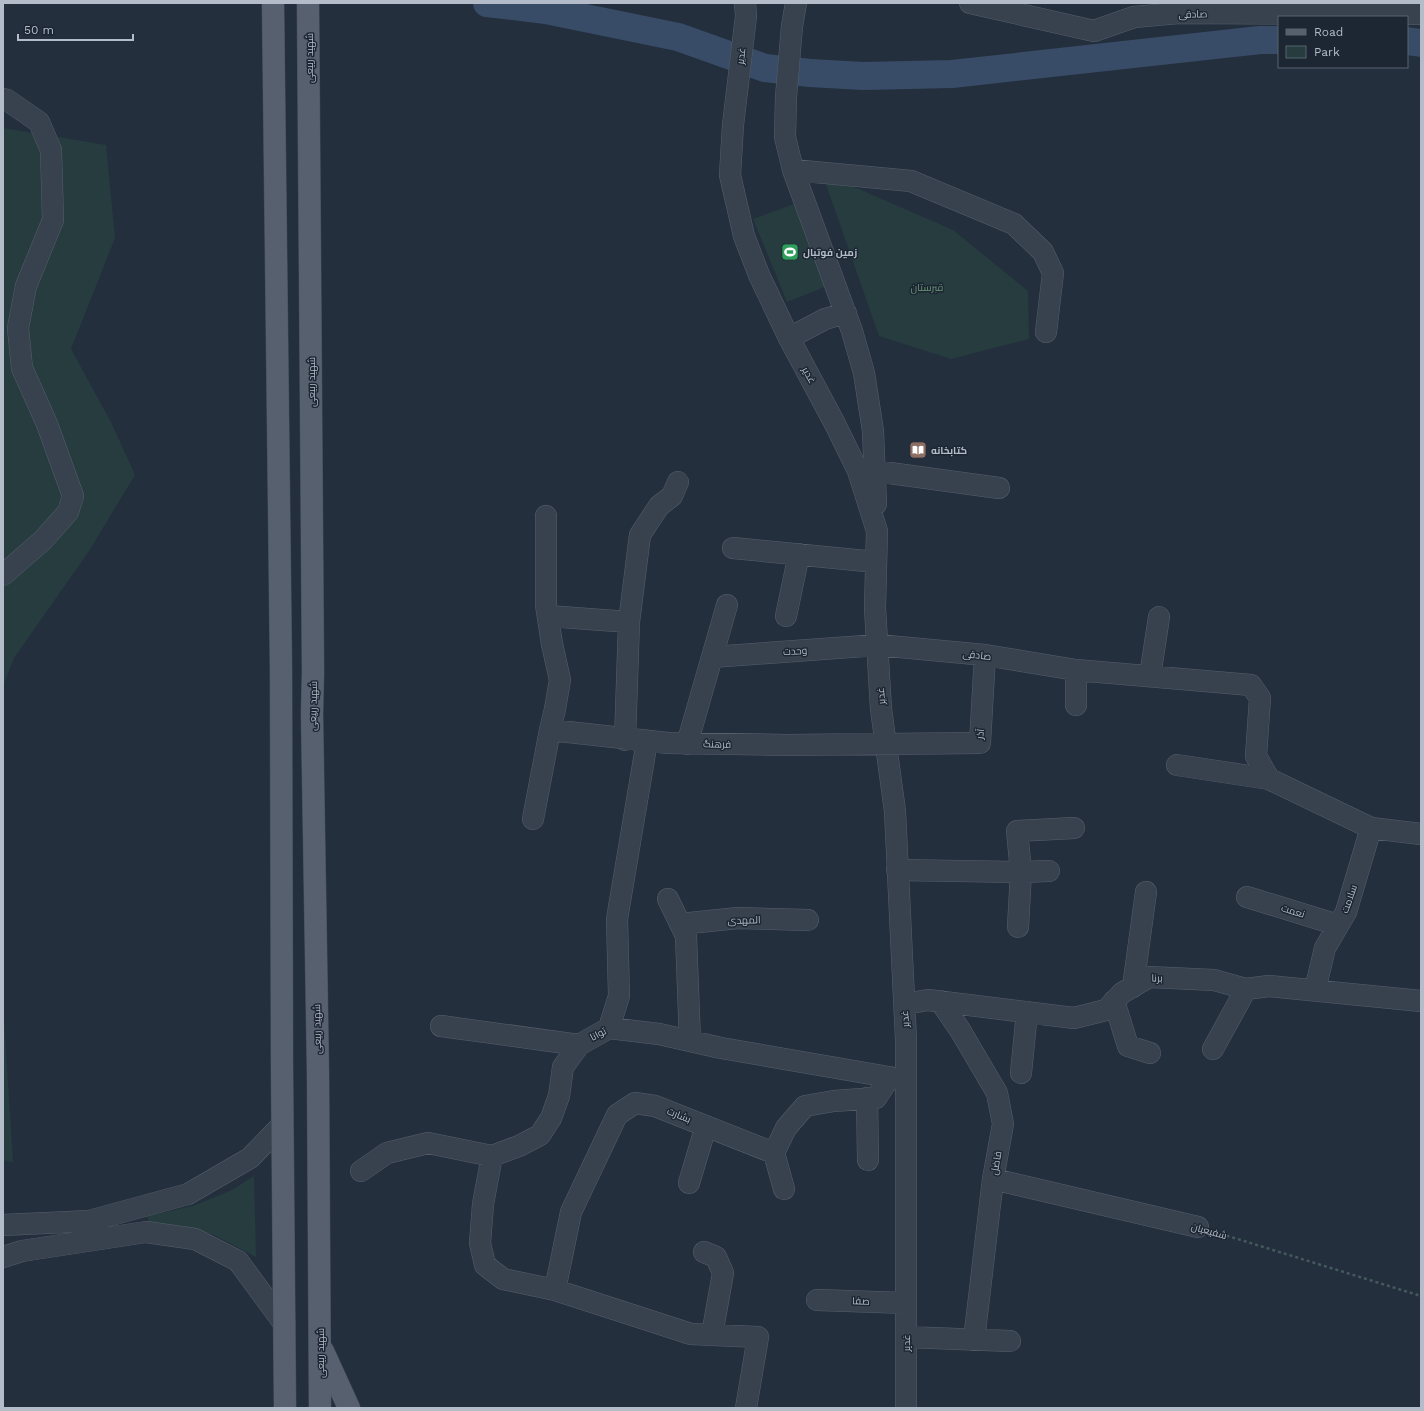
<svg xmlns="http://www.w3.org/2000/svg" width="1424" height="1411" font-family="'Work Sans',Cairo,sans-serif">
<style>
.green{fill:#263c3f}
.lines{fill:none;stroke-linecap:round;stroke-linejoin:round}
.river{stroke:#394c67;stroke-width:28}
.minor-casing{stroke:#565f6c;stroke-width:22}
.major-casing{stroke:#414a57;stroke-width:23}
.path{stroke:#44595c;stroke-width:2.5;stroke-dasharray:3 3;stroke-linecap:butt}
.minor{stroke:#38414e;stroke-width:21}
.major{stroke:#56606e;stroke-width:22}
.labels{text-anchor:middle;dominant-baseline:central;stroke-width:3;stroke-linejoin:round;paint-order:stroke}
.street-label{font-size:10px;fill:#b4bcc9;stroke:#1d2633}
.poi-label{font-size:10px;font-weight:bold;fill:#b4bcc9;stroke:#1d2633;text-anchor:start}
.park-label{font-size:10px;fill:#6b9a76;stroke:#1d2633}
</style>
<rect width="100%" height="100%" fill="#242f3e"/>
<!-- green -->
<path class="green" d="M3,128L106,145L115,238L71,349L111,422L135,475L89,551L14,658L3,686Z
M822,173L953,230L1028,291L1029,339L951,359L879,336Z
M794,204L827,286L787,302L753,219Z
M3,1002L13,1162L3,1160Z
M254,1176L256,1257L214,1235L188,1229L150,1224L147,1216L193,1206L232,1190Z"/>
<g class="lines">
<!-- river -->
<path class="river" d="M487,3L546,10L678,37L765,68L810,73L863,76L952,74L1260,40H1279
M1407,41L1421,43"/>
<defs>
<path id="minor" d="M745,3L746,16L733,125L730,175L744,236L759,275L789,338L835,424L858,471L877,531L875,608L881,709L895,811L906,1040V1408
M796,3L792,26L786,97L785,137L793,170L852,331L864,373L873,431L876,504
M970,3L1094,31L1134,17L1179,13L1421,14
M3,99L7,100L39,122L51,150L53,220L26,286L18,328L22,368L47,424L73,496L68,512L43,540L3,575
M793,170L911,181L1014,224L1043,252L1053,273L1046,332
M789,338L825,319L846,313
M875,471L999,488
M733,548L876,562
M548,616L629,622
M786,616L799,554
M712,657L878,645L985,655L1076,670L1251,685L1260,698L1256,756L1269,779L1371,828L1421,834
M1076,670V705
M1150,676L1159,617
M550,730L668,743L787,745L980,743L985,655
M625,740L629,622L640,535L659,506L672,496L678,482
M687,744L727,605
M1177,765L1269,779
M533,819L550,730L555,709L560,680L552,644L546,605V516
M897,870L1021,872L1049,871
M1247,897L1338,925
M668,899L686,936L690,1041
M680,924L738,918L808,920
M1018,927L1021,872L1017,831L1074,828
M1133,987L1146,892
M1315,990L1325,948L1346,912L1371,828
M940,1001L960,1030L997,1093L1003,1124L993,1179L974,1340
M1114,1001L1128,1046L1150,1053
M905,1004L928,1000L1074,1018L1106,1010L1122,993L1149,977L1214,980L1246,989L1269,986L1421,1001
M441,1026L579,1045
M609,1028L619,996L617,919L647,741
M1213,1049L1246,989
M1021,1073L1027,1012
M867,1098L868,1160
M774,1153L784,1189
M492,1156L483,1204L480,1243L485,1265L503,1279L555,1290L691,1334L758,1337L746,1408
M361,1171L387,1153L428,1143L492,1156L519,1146L540,1135L551,1118L559,1096L563,1067L579,1045L609,1028L659,1034L721,1048L906,1080
M993,1179L1198,1227
M689,1183L706,1126
M3,1225L89,1221L188,1194L250,1158L283,1124
M704,1252L716,1257L723,1273L712,1335
M3,1257L22,1251L146,1232L195,1239L238,1261L285,1325
M555,1290L571,1212L617,1115L635,1103L655,1106L774,1153L786,1128L805,1106L834,1101L876,1098L890,1077
M817,1300L906,1303
M906,1337L1010,1341"/>
<path id="major" d="M273,3L281,670L282,1069L285,1408
M308,3L313,672L312,714L318,1073L320,1408
M323,1351L349,1408"/>
</defs>
<!-- minor casing -->
<use href="#minor" class="minor-casing"/>
<!-- major casing -->
<use href="#major" class="major-casing"/>
<!-- path -->
<path class="path" d="M1215,1232L1421,1296"/>
<!-- minor -->
<use href="#minor" class="minor"/>
<!-- major -->
<use href="#major" class="major"/>
</g>
<!-- icons -->
<defs>
<symbol id="stadium-square" viewBox="-11 -11 22 22"><rect x="-9" y="-9" width="18" height="18" rx="4" fill="#2e9e5b" stroke="#1d2633"/><path d="M0-5a6.5 5 0 1 0 0 10a6.5 5 0 1 0 0-10ZM-3.5-1.8h7v3.6h-7Z" fill="#fff"/></symbol>
<symbol id="library-square" viewBox="-11 -11 22 22"><rect x="-9" y="-9" width="18" height="18" rx="4" fill="#8d6e63" stroke="#1d2633"/><path d="M-6-4Q-3-5.5-.7-3.5V5Q-3 3-6 4ZM6-4Q3-5.5 .7-3.5V5Q3 3 6 4Z" fill="#fff"/></symbol>
</defs>
<g fill-rule="evenodd">
<use href="#stadium-square" x="780" y="242" width="20" height="20"/>
<use href="#library-square" x="908" y="440" width="20" height="20"/>
</g>
<g class="labels">
<!-- street labels -->
<g class="street-label">
<text transform="translate(1193 14) rotate(-1)">صادقی</text>
<text transform="translate(741 56) rotate(-83)">غدیر</text>
<text transform="translate(309 58) rotate(-90)">شهید ربیعی</text>
<text transform="translate(809 375) rotate(61)">غدیر</text>
<text transform="translate(311 382) rotate(-90)">شهید ربیعی</text>
<text transform="translate(795 651) rotate(-4)">وحدت</text>
<text transform="translate(977 655) rotate(6)">صادقی</text>
<text transform="translate(881 696) rotate(-94)">غدیر</text>
<text transform="translate(313 706) rotate(-89)">شهید ربیعی</text>
<text transform="translate(980 734) rotate(-83)">آذر</text>
<text transform="translate(717 744) rotate(1)">فرهنگ</text>
<text transform="translate(1349 899) rotate(-71)">سلامت</text>
<text transform="translate(1293 911) rotate(17)">نعمت</text>
<text transform="translate(744 920) rotate(-1)">المهدی</text>
<text transform="translate(1157 978) rotate(-1)">برنا</text>
<text transform="translate(905 1019) rotate(-93)">غدیر</text>
<text transform="translate(317 1029) rotate(-91)">شهید ربیعی</text>
<text transform="translate(598 1034) rotate(-28)">توانا</text>
<text transform="translate(679 1115) rotate(22)">بشارت</text>
<text transform="translate(996 1163) rotate(-80)">فاضل</text>
<text transform="translate(1209 1231) rotate(16)">شفیعیان</text>
<text transform="translate(861 1301) rotate(2)">صفا</text>
<text transform="translate(906 1343) rotate(-90)">غدیر</text>
<text transform="translate(320 1353) rotate(-90)">شهید ربیعی</text>
</g>
<!-- poi labels -->
<g class="poi-label">
<text x="803" y="252">زمین فوتبال</text>
<text x="931" y="450">کتابخانه</text>
</g>
<!-- park labels -->
<g class="park-label">
<text x="927" y="287">قبرستان</text>
</g>
</g>
<!-- border -->
<rect width="1424" height="1411" fill="none" stroke="#b4bcc9" stroke-width="8"/>
<!-- legend -->
<rect x="1278" y="16" width="130" height="52" fill="#1d2633" stroke="#59626f"/>
<rect x="1286" y="29" width="20" height="6" fill="#56606e" stroke="#59626f"/>
<text x="1314" y="36" font-size="12" fill="#b4bcc9">Road</text>
<rect x="1286" y="46" width="20" height="12" fill="#263c3f" stroke="#59626f"/>
<text x="1314" y="56" font-size="12" fill="#b4bcc9">Park</text>
<!-- scale -->
<path d="M18 34v6h115v-6" fill="none" stroke="#b4bcc9" stroke-width="2"/>
<text x="24" y="34" font-size="12" fill="#b4bcc9" stroke="#1d2633" stroke-width="3" paint-order="stroke">50 m</text>
</svg>
